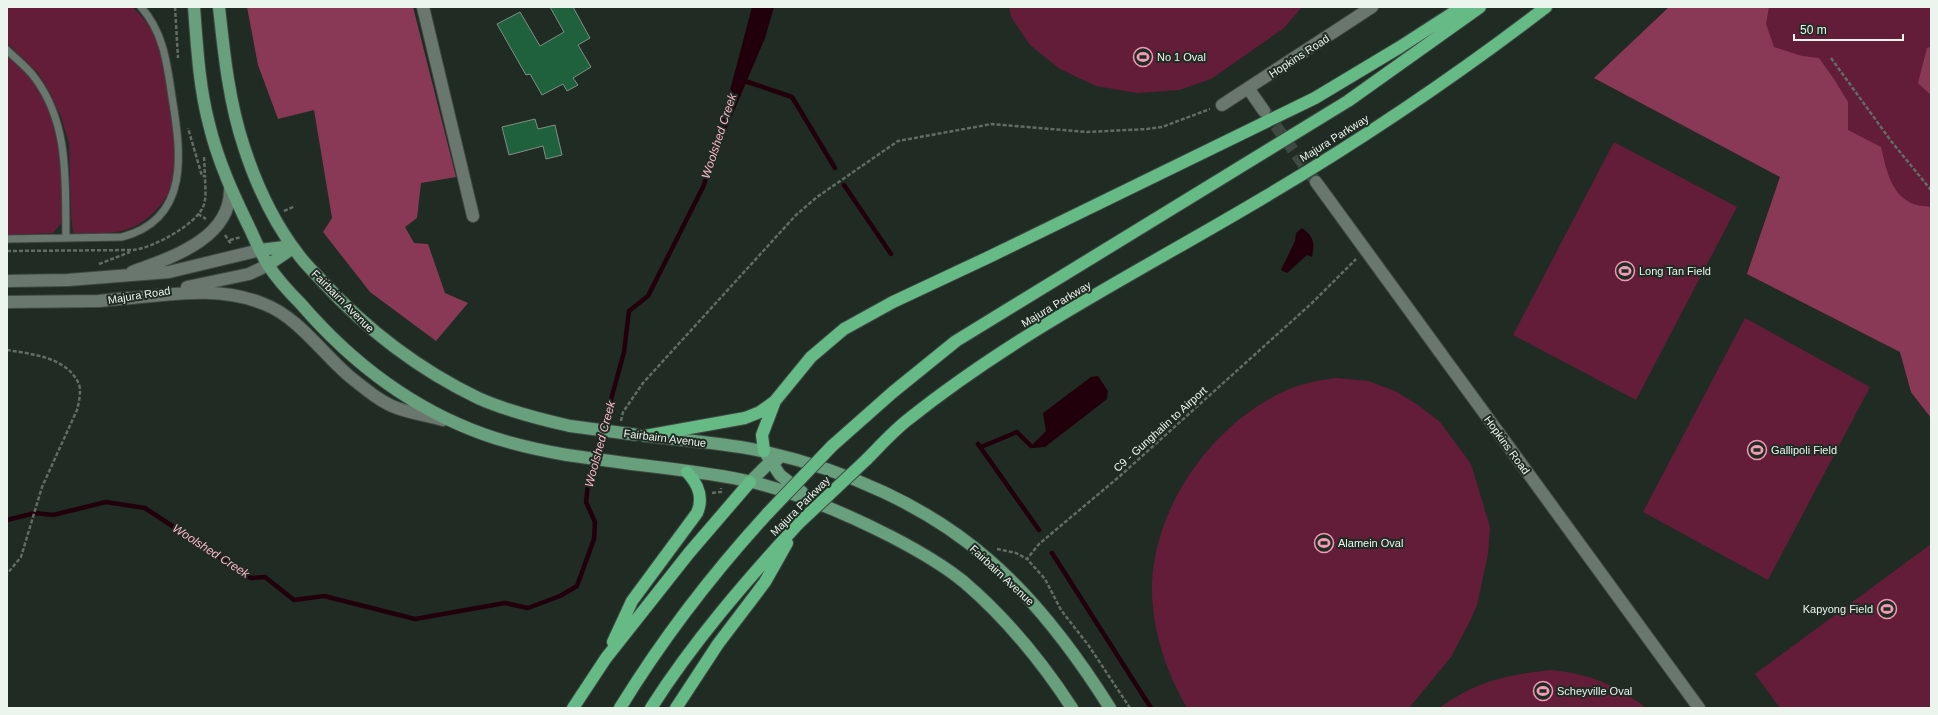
<svg xmlns="http://www.w3.org/2000/svg" width="1938" height="715" font-family="Arial,sans-serif">
<style>
.green{fill:#641d39}
.forest{fill:#893956}
.water{fill:#21000c}
.lines{fill:none;stroke-linecap:round;stroke-linejoin:round}
.stream{stroke:#21000c;stroke-width:4.5}
.building{fill:#1e613c;stroke:#818e85}
.street-tunnel{stroke:#3e4941;stroke-width:12;stroke-dasharray:12 6;stroke-linecap:butt}
.lane-casing{stroke:#3f4942;stroke-width:9}
.street-casing{stroke:#3f4942;stroke-width:14}
.secondary-casing{stroke:#3f4942;stroke-width:14}
.primary-casing{stroke:#3f4942;stroke-width:14}
.highway-casing{stroke:#3f4942;stroke-width:14}
.path{stroke:#616c64;stroke-width:2.5;stroke-dasharray:4 2;stroke-linecap:butt}
.lane{stroke:#6a776e;stroke-width:7}
.street{stroke:#6a776e;stroke-width:12}
.secondary{stroke:#6a776e;stroke-width:12}
.primary{stroke:#689f7c;stroke-width:12}
.highway{stroke:#66ba86;stroke-width:12}
.primary-bridge-casing{stroke:#3f4942;stroke-width:14;stroke-linecap:butt}
.highway-bridge-casing{stroke:#3f4942;stroke-width:14;stroke-linecap:butt}
.primary-bridge{stroke:#689f7c;stroke-width:12}
.highway-bridge{stroke:#66ba86;stroke-width:12}
.labels{text-anchor:middle;dominant-baseline:central;stroke-width:4;stroke-linejoin:round;paint-order:stroke}
.street-label{font-size:11px;fill:#ecf4ee;stroke:#1f2b23}
.poi-label{font-size:11px;fill:#ecf4ee;stroke:#1f2b23;text-anchor:start}
.water-label{font-size:12px;font-style:italic;fill:#fdb6cb;stroke:#1f2b23}
</style>
<rect width="100%" height="100%" fill="#1f2b23"/>
<!-- green -->
<path class="green" d="M7,7H132C141,15 150,25 155,36C167,65 182,153 173,183C167,200 154,215 139,224C120,236 94,233 73,233L71,214L69,143L61,117L51,95L38,73L7,43Z
M1009,7H1302L1284,28L1211,79L1179,90L1137,93L1096,86L1060,69L1030,45L1011,17Z
M1669,7H1931V418L1911,392L1900,352L1747,274L1780,177L1594,78Z
M7,53L32,78L50,108L58,131L62,169L63,221L53,233L7,235Z
M1614,142L1737,207L1636,400L1513,335Z
M1745,318L1870,387L1768,580L1643,512Z
M1337,378L1368,381L1395,391L1418,405L1440,422L1471,464L1490,527L1488,554L1477,605L1470,621L1451,657L1409,708H1187C1166,671 1151,628 1152,584C1155,504 1214,422 1287,390C1303,383 1320,380 1337,378Z
M1931,544V708H1780L1755,674Z
M1551,670C1580,673 1606,680 1630,697C1635,700 1641,703 1645,708H1439C1477,681 1505,675 1551,670Z"/>
<!-- forest -->
<path class="forest" d="M247,7H413L456,177L421,183L417,218L405,227L414,243L428,244L445,293L468,303L436,341L370,292L323,232L332,218L314,110L278,119L258,65Z
M1669,7H1769L1766,24L1774,47L1802,56L1819,58L1834,79L1848,102V130L1881,147C1886,167 1889,190 1909,202C1915,206 1925,206 1931,207V418L1911,392L1900,352L1747,274L1780,177L1594,78Z
M1931,47V95L1918,83L1927,48Z"/>
<!-- water -->
<path class="water" d="M752,7H774L765,38L709,170Z
M1302,228C1314,237 1315,243 1312,257L1307,255L1287,273L1281,270L1295,241L1296,233Z
M1098,376L1108,391L1107,399L1045,447L1032,448L1031,446L1046,431L1043,413L1091,377Z"/>
<g class="lines">
<!-- stream -->
<path class="stream" d="M742,80L792,97L835,168
M844,185L891,254
M978,444L1039,530
M981,447L1017,432L1031,446
M7,520L35,513L53,515L106,502L145,508L251,578L265,577L294,600L324,596L415,619L505,603L528,608L560,596L577,586L594,539L595,522L586,502L588,484L624,352L629,311L648,296L703,187L711,165
M1052,553L1151,708"/>
</g>
<!-- building -->
<path class="building" d="M550,7H573L590,38L578,45L591,67L573,78L578,85L567,91L563,84L542,95L530,74L526,75L497,24L520,12L540,46L564,32Z
M535,119L538,129L555,125L562,155L546,159L543,146L509,155L502,127Z"/>
<g class="lines">
<!-- street-tunnel -->
<path class="street-tunnel" d="M1265,111L1316,182"/>
<defs>
<path id="lane" d="M7,50C16,59 28,68 35,78C70,125 65,183 66,238
M7,239L122,237C191,219 181,152 172,97C167,64 164,33 141,7"/>
<path id="street" d="M423,7L473,216
M1222,105L1248,88
M1264,111L1248,88L1372,7
M1316,182L1699,708"/>
<path id="secondary" d="M132,272C169,258 230,240 230,190
M7,281L68,280L169,272L260,250
M187,287L249,274L268,265
M121,299C169,295 218,285 264,304C298,317 322,353 349,376C363,387 380,402 397,408C411,413 428,416 443,420
M7,302L99,301L128,298"/>
<path id="primary" d="M194,7C197,46 199,86 209,124C218,162 234,196 251,231C256,242 261,254 268,265C277,279 289,292 301,304C351,362 411,408 483,434C510,444 539,450 567,455
M219,7C224,54 229,102 244,147C256,184 274,223 298,254C305,264 314,272 322,281C367,330 418,369 478,398C507,411 539,419 570,426
M260,250L292,246
M268,265L293,248
M649,436C686,441 729,443 766,452C845,470 926,505 988,559C1037,601 1076,654 1110,708
M764,451L780,475L802,492
M632,464C672,469 713,473 752,482C801,494 847,514 892,537C917,550 942,564 964,582C1006,618 1042,662 1072,708
M750,482L766,466L777,460"/>
<path id="highway" d="M645,436L745,418L760,412L774,402
M832,446L893,392L956,341L1348,101L1480,7
M764,451L762,435L775,401L811,357L844,329L893,302L991,256L1315,98L1400,47L1462,7
M866,460C880,446 894,430 910,418C1019,331 1144,269 1263,198C1361,140 1456,76 1546,7
M613,642L632,601L697,513C704,497 698,484 687,472
M573,708L606,658L689,553L750,482
M620,708C663,638 713,573 768,513
M651,708C693,642 745,582 798,524
M676,708L718,644L765,582L787,543"/>
</defs>
<!-- lane casing -->
<use href="#lane" class="lane-casing"/>
<!-- street casing -->
<use href="#street" class="street-casing"/>
<!-- secondary casing -->
<use href="#secondary" class="secondary-casing"/>
<!-- primary casing -->
<use href="#primary" class="primary-casing"/>
<!-- highway casing -->
<use href="#highway" class="highway-casing"/>
<!-- path -->
<path class="path" d="M175,7L178,58
M1831,58L1891,141L1931,190
M204,157L205,176
M284,211L295,206
M198,214L206,219
M225,235L231,244
M230,240L241,237
M7,251L133,250C153,248 195,225 203,207C207,198 205,186 205,176H202L188,128
M99,264L130,252
M7,350C32,354 65,357 78,382C82,389 79,402 77,410L42,487L21,557L7,574
M621,421L623,412L643,383L796,215L817,197L898,141L992,124L1087,132L1147,129L1162,127L1210,109
M712,493L721,492V488
M997,549L1016,553L1027,559
M1130,708L1089,646L1061,610L1045,579L1027,559L1039,544L1120,476L1312,303L1356,259"/>
<!-- lane -->
<use href="#lane" class="lane"/>
<!-- street -->
<use href="#street" class="street"/>
<!-- secondary -->
<use href="#secondary" class="secondary"/>
<!-- primary -->
<use href="#primary" class="primary"/>
<!-- highway -->
<use href="#highway" class="highway"/>
<defs>
<path id="primary-bridge" d="M570,426L638,435
M567,455L632,464"/>
<path id="highway-bridge" d="M768,513L832,446
M798,524L866,460"/>
</defs>
<!-- primary-bridge casing -->
<use href="#primary-bridge" class="primary-bridge-casing"/>
<!-- highway-bridge casing -->
<use href="#highway-bridge" class="highway-bridge-casing"/>
<!-- primary-bridge -->
<use href="#primary-bridge" class="primary-bridge"/>
<!-- highway-bridge -->
<use href="#highway-bridge" class="highway-bridge"/>
</g>
<!-- icons -->
<defs>
<symbol id="stadium-ring" viewBox="-11 -11 22 22"><circle r="9.5" fill="#1f2b23" stroke="#f09ab5" stroke-width="1.5"/><path d="M0-5a6.5 5 0 1 0 0 10a6.5 5 0 1 0 0-10ZM-3.5-1.8h7v3.6h-7Z" fill="#f09ab5"/></symbol>
</defs>
<g fill-rule="evenodd">
<use href="#stadium-ring" x="1132" y="46" width="22" height="22"/>
<use href="#stadium-ring" x="1614" y="260" width="22" height="22"/>
<use href="#stadium-ring" x="1746" y="439" width="22" height="22"/>
<use href="#stadium-ring" x="1313" y="532" width="22" height="22"/>
<use href="#stadium-ring" x="1876" y="598" width="22" height="22"/>
<use href="#stadium-ring" x="1532" y="680" width="22" height="22"/>
</g>
<g class="labels">
<!-- street labels -->
<g class="street-label">
<text transform="translate(1299 56) rotate(-33)">Hopkins Road</text>
<text transform="translate(1334 138) rotate(-32)">Majura Parkway</text>
<text transform="translate(139 295) rotate(-9)">Majura Road</text>
<text transform="translate(343 301) rotate(45)">Fairbairn Avenue</text>
<text transform="translate(1056 304) rotate(-31)">Majura Parkway</text>
<text transform="translate(1160 429) rotate(-42)">C9 - Gunghalin to Airport</text>
<text transform="translate(665 438) rotate(7)">Fairbairn Avenue</text>
<text transform="translate(1507 445) rotate(54)">Hopkins Road</text>
<text transform="translate(800 506) rotate(-45)">Majura Parkway</text>
<text transform="translate(1002 575) rotate(43)">Fairbairn Avenue</text>
</g>
<!-- poi labels -->
<g class="poi-label">
<text x="1157" y="57">No 1 Oval</text>
<text x="1639" y="271">Long Tan Field</text>
<text x="1771" y="450">Gallipoli Field</text>
<text x="1338" y="543">Alamein Oval</text>
<text x="1873" y="609" text-anchor="end">Kapyong Field</text>
<text x="1557" y="691">Scheyville Oval</text>
</g>
<!-- water labels -->
<g class="water-label">
<text transform="translate(719 136) rotate(-72)">Woolshed Creek</text>
<text transform="translate(600 444) rotate(-75)">Woolshed Creek</text>
<text transform="translate(211 551) rotate(33)">Woolshed Creek</text>
</g>
</g>
<!-- border -->
<rect width="1938" height="715" fill="none" stroke="#ecf4ee" stroke-width="16"/>
<!-- scale -->
<path d="M1794 34v6h109v-6" fill="none" stroke="#ecf4ee" stroke-width="2"/>
<text x="1800" y="34" font-size="12" fill="#ecf4ee" stroke="#1f2b23" stroke-width="3" paint-order="stroke">50 m</text>
</svg>
